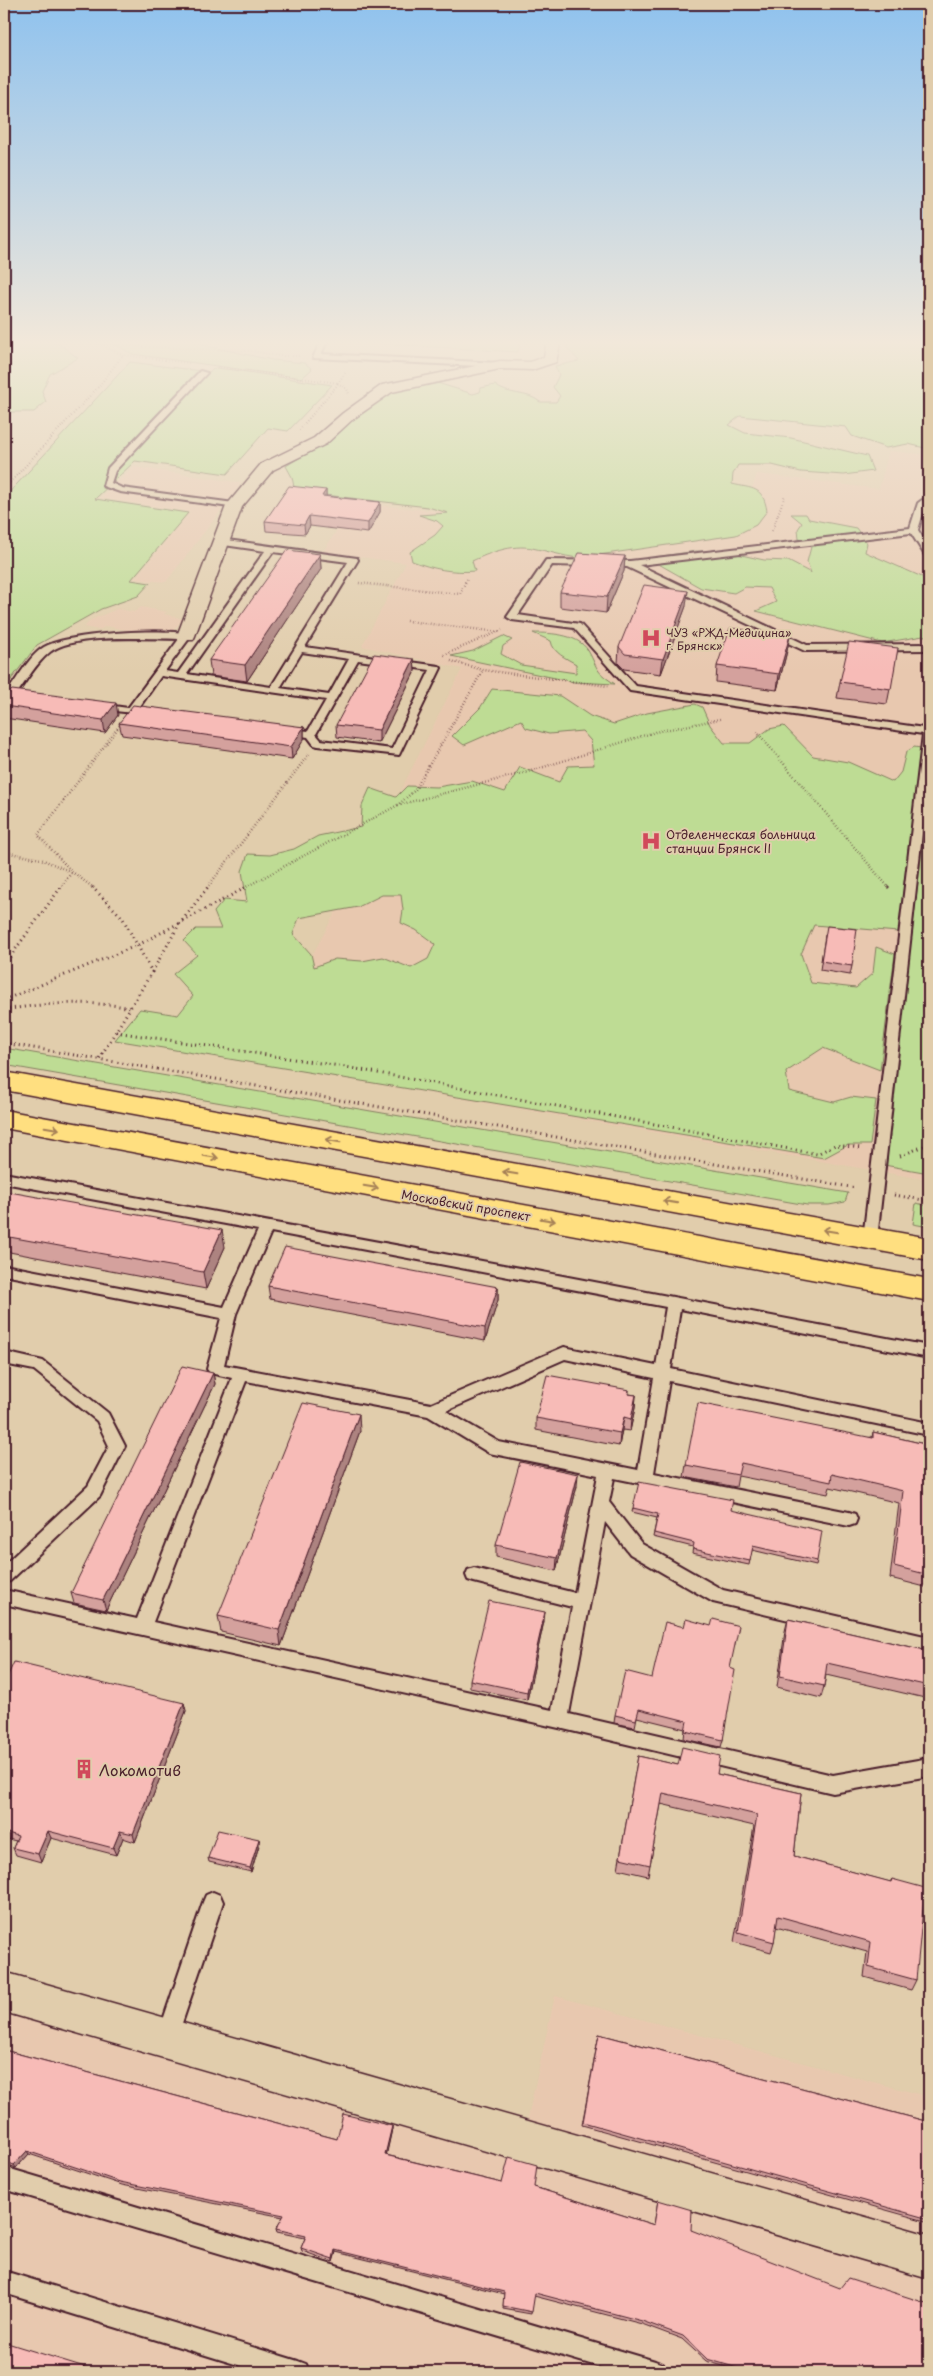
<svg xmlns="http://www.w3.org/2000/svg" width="933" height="2376" font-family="'Playpen Sans',sans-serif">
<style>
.built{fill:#e8c8af}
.green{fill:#bedc94;stroke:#847e60;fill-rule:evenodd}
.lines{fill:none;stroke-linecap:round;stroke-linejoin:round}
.lane-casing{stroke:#4a1f2b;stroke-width:4}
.street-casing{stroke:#4a1f2b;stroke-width:3}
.primary-casing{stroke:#4a1f2b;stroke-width:3}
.path-far2{stroke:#4a1f2b;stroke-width:2;stroke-dasharray:0.5 2.5;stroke-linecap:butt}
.path-far1{stroke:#4a1f2b;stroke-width:2.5;stroke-dasharray:0.5 2.5;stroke-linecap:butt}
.path{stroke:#4a1f2b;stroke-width:3;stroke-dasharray:1 4;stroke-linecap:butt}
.lane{fill:#e1cdac;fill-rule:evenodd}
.street{fill:#e1cdac;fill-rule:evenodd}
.primary{fill:#ffdf80;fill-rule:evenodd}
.wall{fill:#d4a19d;stroke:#4a1f2b}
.shaded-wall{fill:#ad8380;stroke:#4a1f2b}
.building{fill:#f7bbb7;stroke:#4a1f2b}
.oneway{stroke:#a47f56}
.labels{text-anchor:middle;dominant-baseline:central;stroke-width:4;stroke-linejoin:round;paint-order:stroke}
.far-poi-label{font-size:11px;fill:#4a1f2b;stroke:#e1cdac;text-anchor:start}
.poi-label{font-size:12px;fill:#4a1f2b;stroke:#e1cdac;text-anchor:start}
.street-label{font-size:12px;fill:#4a1f2b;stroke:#e1cdac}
.near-poi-label{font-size:15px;fill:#4a1f2b;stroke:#e1cdac;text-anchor:start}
</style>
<rect width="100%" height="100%" fill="#e1cdac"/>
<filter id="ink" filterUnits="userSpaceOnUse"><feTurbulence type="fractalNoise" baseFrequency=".02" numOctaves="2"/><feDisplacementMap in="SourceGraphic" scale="10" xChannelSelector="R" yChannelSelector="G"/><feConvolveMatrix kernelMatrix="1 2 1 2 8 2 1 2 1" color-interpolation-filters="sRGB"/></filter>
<g filter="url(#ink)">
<!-- built -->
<path class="built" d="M196,340H526L522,354Z
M889,451L929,455V1180L254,1063L395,802L462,669L362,646L406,563L323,552L354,503L507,518L737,531L757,474L879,489Z
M134,467L242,483L166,582L134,579L190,512L100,498Z
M141,607L167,612L164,614L183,619L169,635L146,634L106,626L99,630L84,627L91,620L117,609L134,612Z
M4,1992L523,2140L555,1996L929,2097V2372H4Z"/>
<!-- green -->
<path class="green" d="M4,340H45L59,344L78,358L50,374L42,391L46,402L34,412H4Z
M108,340H193L207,346L272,360L305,363L312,369L302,378L132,354Z
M392,340H521L518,352L385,344Z
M569,340H929V445L925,448L908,444L886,448L852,436L846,427L740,416L729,425L745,433L791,438L867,456L873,471L844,475L801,472L772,465H738L733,474L732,484C753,489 763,486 767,511L756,525L736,535L578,558C562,556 548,551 532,548C512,544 489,553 472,561L475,571C452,573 433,569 412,561L410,552L435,535L443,526L437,521L419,515L448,513L428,507L308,493L294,487L292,477L286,466L332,438L384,394L434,382L473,394L480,392L481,388L495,385C508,396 527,391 540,402H556L560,396L553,387L559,375L555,366L579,361L567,348Z
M130,362L209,372L215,368L234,370L332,385L288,431L268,428L227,474L135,461L95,499L188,513L131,580L150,583L138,596L101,609L37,645L4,689V498Z
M791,514H806L809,519L856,528L867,543L865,552L929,580V635L882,643L756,611L776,602L769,588L745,587L734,593L701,588L648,558L696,551H723L764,560L788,561L811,573L807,562L811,547L799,539L798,529L802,523Z
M533,633C552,633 581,634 590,654C599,672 597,672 615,684L574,682L451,656L473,651L503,636L512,640L503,646L501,654L521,665L576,673V664C566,658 553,653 551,641Z
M492,689L560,696L590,716L614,724L647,713L695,704L702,707L710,725L724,743H750L769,729L784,726L813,756L848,762L893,782L901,772L906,752L914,747L921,748L898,932L814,925L801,954L811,983L856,988L873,973L876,947L895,954L880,1070L823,1048L786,1072L789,1091L834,1102L851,1097L876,1100L870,1145H848L824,1158L115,1040L140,1009L178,1015L193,996L173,974L197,955L184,941L196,929H221L214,912L224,900L247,902L242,871L248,854L270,855L294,849L318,836L361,827L362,806L370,788L396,797L407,786L437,787L472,781L505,792L520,767L559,782L568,766L594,765L591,741L582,731L549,734L526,728L521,720L464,745L452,736L480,708ZM382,895H401L403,910L401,923L416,930L435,944L428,959L411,968L383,957L362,961L335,959L314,967L311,954L293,934L299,918L358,907Z
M929,792V1173L884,1165Z
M4,1048L848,1193L845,1202L829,1205H807L4,1065Z
M916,1203L929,1206V1227L913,1224Z"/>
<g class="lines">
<defs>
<path id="lane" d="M321,340H328L321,354L500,363L504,365L500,367L313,358Z
M200,371L207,373L115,471L111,483L122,488L234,503L238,506L237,508L120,492L103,486L108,468Z
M922,500L926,503L918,530L929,548V558L926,557L911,533L639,565L807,645L929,644V650L805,651L627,567L552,565L518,615L580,624L636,686L924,728L929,725V771L877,1239L875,1243H865L863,1239L923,734L630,691L574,628L512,620L507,617L546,560L630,561L910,528L918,503Z
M220,539L357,558L358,560L305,647L439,666L441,668L399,755L318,746L314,745L308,737L282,733L281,731L286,728L308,731L326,700L161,676L138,709L152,711V715L96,709V705L100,704L128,708L179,639C146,639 76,633 50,652C36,663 26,681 16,695L23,696V700L5,699V695C17,680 28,657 44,647C68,633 162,628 189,634L191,636L165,671L178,673L265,551L217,544V540ZM273,552L348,562L271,687L187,674ZM302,652L349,659L329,695L280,688ZM358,660L430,670L392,749L321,740L316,734Z
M4,1173L542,1272L929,1346V1358L680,1309L671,1369L929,1423V1435L669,1381L654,1473L849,1512L855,1514L857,1519L855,1524L849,1526L614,1478L609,1502L642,1544L723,1590L929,1637V1653L713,1602L630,1554L605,1522L569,1714L833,1775L929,1758V1776L833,1793L559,1728L4,1604V1590L137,1619L232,1378L210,1373L207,1369L221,1318L4,1275V1265L224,1307L258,1230L4,1183ZM271,1232L666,1307L656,1366L564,1347L431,1404L224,1365L236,1314ZM565,1359L654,1378L638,1470L499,1442L446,1411ZM246,1381L428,1416L489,1453L598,1475L575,1593L474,1568L468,1570L466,1575L468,1580L474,1582L572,1607L552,1710L153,1622Z
M4,1352L43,1361L108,1413L125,1446L100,1496L10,1581L4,1583V1565L88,1486L109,1446L97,1421L34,1370L4,1364Z
M213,1892L220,1895L223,1902L177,2038L174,2045L167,2048L160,2045L157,2038L203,1902L206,1895Z
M4,2167L655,2361L663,2364L666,2372H617L4,2189Z
M4,2271L298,2361L306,2364L309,2372H261L4,2293Z"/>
<path id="street" d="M547,340H561L556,362L532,370L500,369L392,392L353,419L326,444L273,470L242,507L195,636L193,640H179L177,636L226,506L261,464L314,438L343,413L382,385L500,361L530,362L544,357Z
M4,1972L929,2235V2279L4,2012Z"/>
<path id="primary" d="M4,1072L929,1238V1260L4,1090Z
M4,1110L929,1279V1301L4,1128Z"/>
</defs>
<!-- lane casing -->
<use href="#lane" class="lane-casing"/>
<!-- street casing -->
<use href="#street" class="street-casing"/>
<!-- primary casing -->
<use href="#primary" class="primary-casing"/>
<!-- path-far2 -->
<path class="path-far2" d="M90,340L123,355L189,363
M101,345L251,351L280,356H301
M217,367L338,383
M345,373L338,383L347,389L349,394
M299,430L338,384
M4,489L99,386L123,355
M925,490L929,477
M772,531L785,495
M465,582L467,579"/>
<!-- path-far1 -->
<path class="path-far1" d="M359,583L460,594L466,581
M406,621L500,632
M444,655L502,630
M451,661L483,670L608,686
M757,732L889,888
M398,805L531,771L655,732L720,719
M4,852L41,859L69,871
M60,888L72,872
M94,888L72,872L38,835L120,725
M207,888L309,754
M244,888L398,805L415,790L483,670"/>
<!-- path -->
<path class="path" d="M92,887L122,917L152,972L99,1059
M888,887L891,890
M4,965L61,887
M152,972L180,923L208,887
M4,1000L138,945L247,887
M4,1010C47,1003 88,1000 131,1008
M116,1032L340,1066L817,1154L835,1145L861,1148
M4,1043L856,1188
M900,1156L929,1144
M894,1195L929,1201"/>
<!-- lane -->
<use href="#lane" class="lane"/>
<!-- street -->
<use href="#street" class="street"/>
<!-- primary -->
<use href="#primary" class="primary"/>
</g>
<!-- wall -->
<path class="wall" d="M326,490V496L380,502V512L368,533L310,526L305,534L266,531L265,521Z
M320,554L321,569L247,681L211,676L209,660Z
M625,556L624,571L606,613L560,607V592Z
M686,606L661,674L624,669L618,663L619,647Z
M790,635L787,651L777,690L716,682L717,666Z
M898,648L887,704L837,698L840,682Z
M414,659L415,671L379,743L337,737L336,725Z
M4,698L118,715L105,733L4,718Z
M119,723L304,727V739L292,759L122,735Z
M825,935L852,966L850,975L820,970Z
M4,1191L225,1247L206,1289L4,1251Z
M268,1286L498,1287V1300L485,1341L270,1299Z
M213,1373L215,1384L106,1610L74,1603L71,1593Z
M629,1390V1394L636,1395L635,1408L630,1431L622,1430L619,1446L536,1430V1418Z
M360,1431L281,1646L221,1632L218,1616Z
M873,1432L929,1445V1588L890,1578L899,1503L830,1487L828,1494L738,1476L736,1487L684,1477L686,1465L872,1437Z
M577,1486L556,1571L496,1557V1545Z
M633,1508L731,1510L817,1561L816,1565L752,1550L749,1565L692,1553L693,1547L653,1537L657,1518L632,1512Z
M788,1619L929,1651V1699L826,1675L824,1686L821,1698L777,1687L785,1631Z
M544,1621L527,1700L470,1688V1680Z
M730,1668L723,1740L721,1747L684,1739L685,1729L637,1717L635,1727L614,1723L615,1715L652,1678Z
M4,1684L184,1703L186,1711L135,1842L123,1838L116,1855L51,1838L41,1862L16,1855L13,1848L16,1841L4,1838Z
M638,1756L801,1793L794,1856L890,1882L892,1879L916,1980L911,1990L864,1977L867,1952L776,1927L774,1942L771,1952L734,1942L754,1826L661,1804L648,1876L618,1869Z
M260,1842L251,1872L209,1862L208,1858Z
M599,2034L929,2122V2222L582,2125Z
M4,2050L337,2139L392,2126V2129L386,2155L502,2183L534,2187L654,2225L658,2200L691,2230L929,2372H766L740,2371L706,2361L682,2339L642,2324L534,2296L531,2314L503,2309L504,2294L336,2252L333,2262L302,2251L301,2248L305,2238L277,2232L276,2229L283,2217L122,2185L29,2154L16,2168L4,2163Z"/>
<!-- shaded-wall -->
<path class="shaded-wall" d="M326,490V499L322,496Z
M380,502V512L368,533V523Z
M309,516L310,526L305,534L304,525Z
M320,554L321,569L247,681L245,665Z
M625,556L624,571L606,613L607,597Z
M688,591L686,606L661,674L663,659Z
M790,635L787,651L777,690L779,674Z
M414,659L415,671L379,743V730Z
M116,703L118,715L105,733L103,720Z
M304,727V739L292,759L291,747Z
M222,1230L225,1247L206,1289L203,1272Z
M498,1287V1300L485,1341V1328Z
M213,1373L215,1384L106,1610L103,1600Z
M636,1395L635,1408L630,1431L631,1419Z
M359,1414L360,1431L281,1646L279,1630Z
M624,1417L622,1430L619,1446L620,1433Z
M578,1474L577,1486L556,1571L557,1558Z
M545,1612L544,1621L527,1700V1692Z
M184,1703L186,1711L135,1842L133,1834Z
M48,1831L51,1838L41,1862L38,1854Z
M120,1831L123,1838L116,1855L113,1848Z
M259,1839L260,1842L251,1872L250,1868Z
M392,2126V2129L386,2157L385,2155Z
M27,2151L29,2154L16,2168L14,2165Z
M335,2250L336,2252L333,2262V2259Z"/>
<!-- building -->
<path class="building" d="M289,486L326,490L322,496L380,502L368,523L309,516L304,525L265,521Z
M287,550L320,554L245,665L209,660Z
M579,553L625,556L607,597L560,592Z
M644,585L688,591L663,659L625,654L619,647Z
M730,628L790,635L779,674L717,666Z
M849,642L898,648L891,689L840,682Z
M374,654L414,659L379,730L336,725Z
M12,690L116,703L103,720L4,706V698Z
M133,705L304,727L291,747L119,723Z
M827,926L857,929L852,966L821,961Z
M4,1191L222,1230L203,1272L4,1236Z
M285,1247L498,1287L485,1328L268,1286Z
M182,1366L213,1373L103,1600L71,1593Z
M547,1375L629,1390L628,1394L636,1395L631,1419L624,1417L620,1433L536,1418Z
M303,1403L359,1414L279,1630L218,1616Z
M698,1403L873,1438V1432L929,1445V1575L894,1566L903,1491L832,1474L831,1482L741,1463L738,1475L686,1465Z
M520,1462L578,1474L557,1558L496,1545Z
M639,1482L733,1500L731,1510L822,1531L817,1561L753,1546L750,1561L693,1549L694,1543L654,1533L658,1514L633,1508Z
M489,1601L545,1612L527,1692L470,1680Z
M686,1619L711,1626L713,1619L739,1626L730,1668L735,1670L723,1740L685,1731L687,1721L639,1709L636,1720L615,1715L625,1671L652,1678L665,1622L684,1627Z
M788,1619L929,1651V1686L827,1663L824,1686L780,1676Z
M14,1662L184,1703L133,1834L120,1831L113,1848L48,1831L38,1854L13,1848L18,1836L4,1832V1684Z
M682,1747L720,1756L717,1774L801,1793L794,1856L891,1882L892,1879L925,1888L916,1980L868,1967L871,1942L778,1916L774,1942L738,1932L757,1815L663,1793L650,1865L620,1858L638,1756L678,1765Z
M218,1830L259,1839L250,1868L208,1858Z
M599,2034L929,2122V2219L583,2122Z
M4,2050L337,2139L343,2114L392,2126L385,2155L502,2183L509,2157L537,2165L534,2187L654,2225L658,2200L692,2210L691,2230L840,2288L848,2278L929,2304V2372H790V2371L741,2369L707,2359L683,2336L642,2321L535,2293L532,2312L503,2306L504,2292L335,2250L333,2259L301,2248L306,2236L276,2229L284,2215L120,2182L27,2151L14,2165L4,2161Z
M4,2342L101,2372H4Z"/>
<!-- one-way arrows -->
<defs><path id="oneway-shaft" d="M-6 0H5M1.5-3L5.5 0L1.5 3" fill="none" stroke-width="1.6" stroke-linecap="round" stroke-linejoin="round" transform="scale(1.25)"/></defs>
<g class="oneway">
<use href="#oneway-shaft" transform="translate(52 1128) rotate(10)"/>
<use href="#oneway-shaft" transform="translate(333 1141) rotate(-170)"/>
<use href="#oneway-shaft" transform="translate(211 1157) rotate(10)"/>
<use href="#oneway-shaft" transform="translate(510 1173) rotate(-170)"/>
<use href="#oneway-shaft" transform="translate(371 1187) rotate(10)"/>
<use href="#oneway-shaft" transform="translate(670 1202) rotate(-170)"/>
<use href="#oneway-shaft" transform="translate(548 1220) rotate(10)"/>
<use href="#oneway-shaft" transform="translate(830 1231) rotate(-170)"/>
</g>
</g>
<!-- sky -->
<linearGradient id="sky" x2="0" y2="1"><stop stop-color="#8fc2ee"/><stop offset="0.51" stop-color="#f2e8da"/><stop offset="1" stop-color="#f2e8da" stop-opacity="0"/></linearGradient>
<rect width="933" height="672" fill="url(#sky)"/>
<!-- icons -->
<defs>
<symbol id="hospital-bare" viewBox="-9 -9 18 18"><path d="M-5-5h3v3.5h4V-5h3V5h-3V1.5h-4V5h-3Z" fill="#d1495b" stroke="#e1cdac" stroke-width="2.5" paint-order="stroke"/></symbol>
<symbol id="building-bare" viewBox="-9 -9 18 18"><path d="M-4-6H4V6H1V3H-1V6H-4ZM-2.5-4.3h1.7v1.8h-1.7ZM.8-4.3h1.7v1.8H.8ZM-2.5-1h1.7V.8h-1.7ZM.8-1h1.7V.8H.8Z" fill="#d1495b" stroke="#e1cdac" stroke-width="2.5" paint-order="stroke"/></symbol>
</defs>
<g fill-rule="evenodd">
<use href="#hospital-bare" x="637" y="624" width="28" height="28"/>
<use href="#hospital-bare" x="637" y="827" width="28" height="28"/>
<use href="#building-bare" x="70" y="1755" width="28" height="28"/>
</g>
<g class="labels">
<!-- far-poi labels -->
<g class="far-poi-label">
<text x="666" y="632">ЧУЗ «РЖД-Медицина»<tspan x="666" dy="13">г. Брянск»</tspan></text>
</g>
<!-- poi labels -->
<g class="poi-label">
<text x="666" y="834">Отделенческая больница<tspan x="666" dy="14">станции Брянск II</tspan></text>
</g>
<!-- street labels -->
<g class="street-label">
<text transform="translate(466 1205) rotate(10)">Московский проспект</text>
</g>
<!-- near-poi labels -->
<g class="near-poi-label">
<text x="99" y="1769">Локомотив</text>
</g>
</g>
<!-- margin -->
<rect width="933" height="2376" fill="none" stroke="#e1cdac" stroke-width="20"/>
<rect x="10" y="10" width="913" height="2356" fill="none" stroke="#4a1f2b" stroke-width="2" filter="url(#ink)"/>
</svg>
